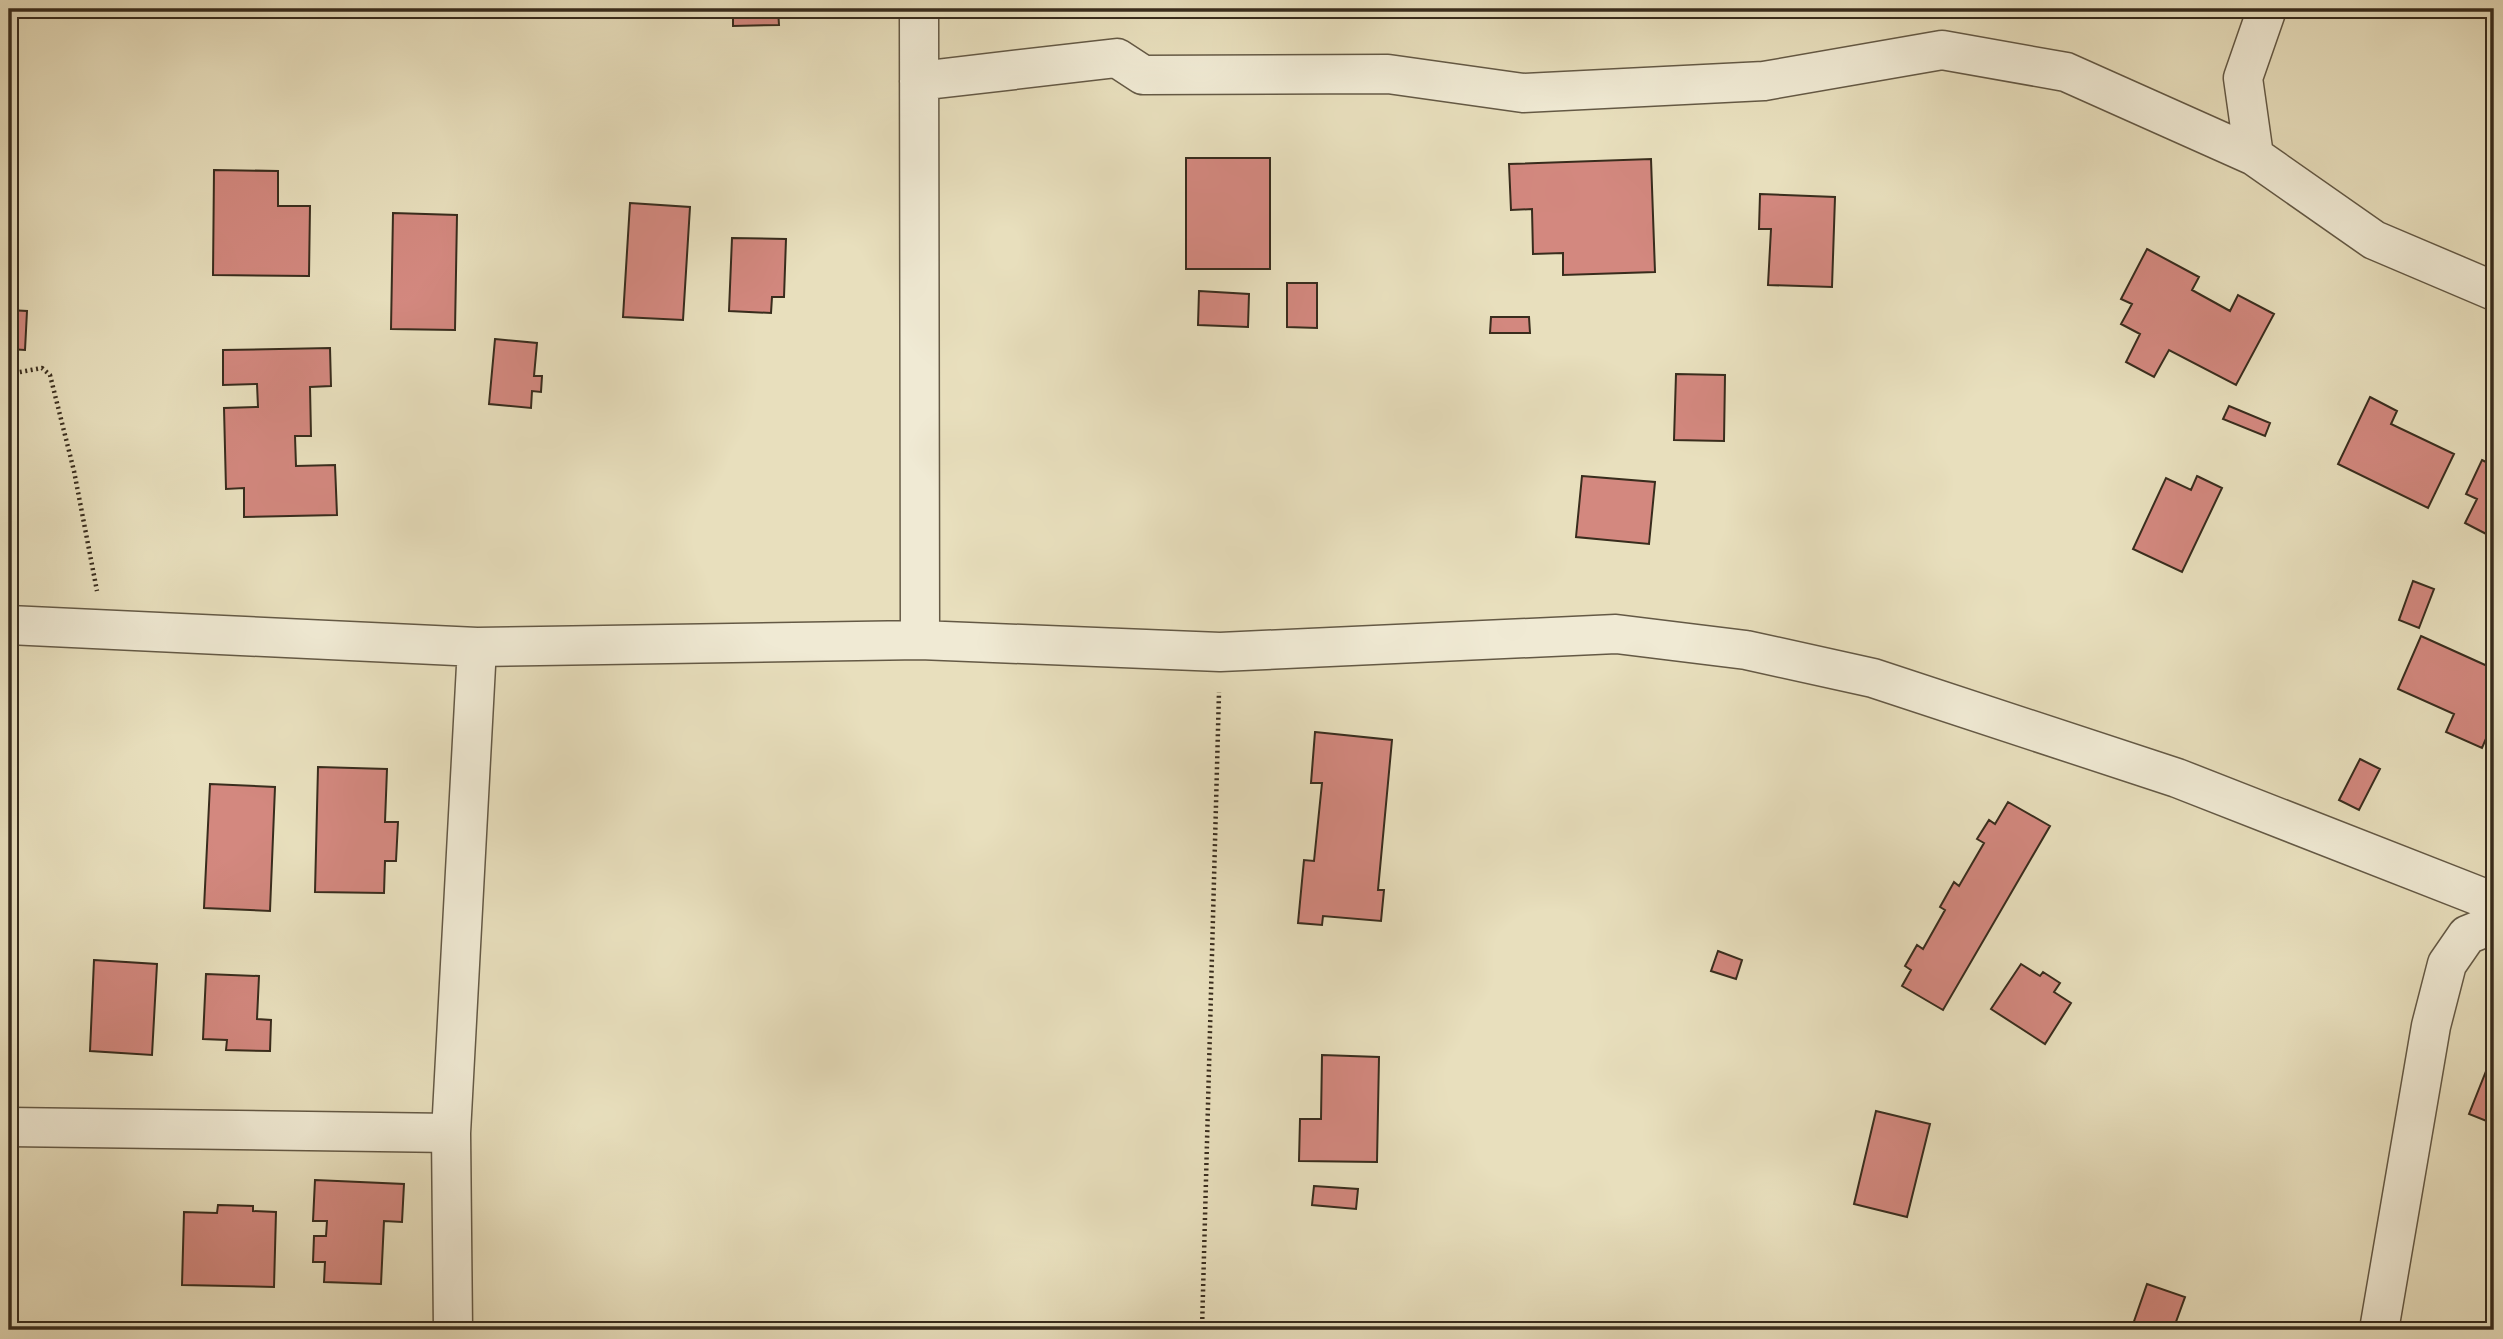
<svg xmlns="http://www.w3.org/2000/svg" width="2503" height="1339" font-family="'Sorts Mill Goudy',serif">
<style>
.building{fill:#d3887f;stroke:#382c1d;stroke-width:2}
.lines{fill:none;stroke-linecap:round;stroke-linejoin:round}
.minor-casing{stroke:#645945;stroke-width:41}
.path{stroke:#382c1d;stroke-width:4.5;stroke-dasharray:2 3.5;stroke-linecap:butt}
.minor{stroke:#f0ead4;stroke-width:38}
</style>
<rect width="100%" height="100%" fill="#e8dfbd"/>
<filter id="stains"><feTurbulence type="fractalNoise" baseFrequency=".00286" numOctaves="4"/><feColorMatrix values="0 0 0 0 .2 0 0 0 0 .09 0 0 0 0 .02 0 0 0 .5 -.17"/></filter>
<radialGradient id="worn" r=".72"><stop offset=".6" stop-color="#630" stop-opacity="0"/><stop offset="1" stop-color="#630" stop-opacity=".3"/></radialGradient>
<!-- building -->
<path class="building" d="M733,9H778L779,25L733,26Z
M1050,9H1130V10L1050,14Z
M1186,158H1270V269H1186Z
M1651,159L1655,272L1563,275V253L1533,254L1532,209L1511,210L1509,164Z
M214,170L278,171V206H310L309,276L213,275Z
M1760,194L1835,197L1832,287L1768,285L1771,229H1759Z
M630,203L690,207L683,320L623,317Z
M393,213L457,215L455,330L391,329Z
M732,238L786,239L784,297H772L771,313L729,311Z
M2147,249L2199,277L2192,290L2230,311L2238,295L2274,314L2236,385L2169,350L2154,377L2126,362L2140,334L2121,324L2132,304L2121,299Z
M1287,283H1317V328L1287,327Z
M1199,291L1249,294L1248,327L1198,325Z
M9,310L27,311L25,350L9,349Z
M1491,317H1529L1530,333H1490Z
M495,339L537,343L534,376H542L541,392L532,391L531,408L489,404Z
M330,348L331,386L310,387L311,436H295L296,466L335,465L337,515L244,517V488L226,489L224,408L258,407L257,384L223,385V350Z
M1676,374L1725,375L1724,441L1674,440Z
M2370,397L2397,411L2391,424L2454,454L2428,508L2338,464Z
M2229,406L2270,423L2265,436L2223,419Z
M2482,460L2494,466V538L2465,523L2477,499L2466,494Z
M1582,476L1655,482L1649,544L1576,537Z
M2197,476L2222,488L2182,572L2133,549L2166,478L2191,490Z
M2413,581L2434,589L2419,628L2399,620Z
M2421,636L2494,669V720L2482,748L2446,732L2454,714L2398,689Z
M1315,732L1392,740L1378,890H1384L1381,921L1323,916L1322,925L1298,923L1304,860L1314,861L1322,783H1311Z
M2360,759L2380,769L2359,810L2339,800Z
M318,767L387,769L385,822H398L396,861H385L384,893L315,892Z
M210,784L275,787L270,911L204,908Z
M2008,802L2050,826L1943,1010L1902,986L1911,970L1905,966L1917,945L1923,949L1945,910L1940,907L1954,882L1959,886L1984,843L1977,839L1989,820L1995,824Z
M1718,951L1742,960L1736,979L1711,971Z
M94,960L157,964L152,1055L90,1051Z
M2021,964L2040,976L2043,972L2060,983L2054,992L2071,1003L2045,1044L1991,1009Z
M206,974L259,976L257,1019L271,1020L270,1051L226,1050L227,1040L203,1039Z
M2494,1051V1124L2469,1114Z
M1322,1055L1379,1057L1377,1162L1299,1161L1300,1119H1321Z
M1876,1111L1930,1124L1907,1217L1854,1204Z
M315,1180L404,1184L402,1222L384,1221L381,1284L324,1282L325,1262H313L314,1236H326L327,1221H313Z
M1314,1186L1358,1189L1356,1209L1312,1205Z
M218,1205L253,1206V1211L276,1212L274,1287L182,1285L184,1212L217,1213Z
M2147,1284L2185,1297L2173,1330H2131Z"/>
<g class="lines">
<defs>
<path id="minor" d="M919,9L920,640
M2267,9L2243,78L2254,156L2374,240L2494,291
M919,81L1117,58L1143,75L1388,74L1523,93L1764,81L1942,50L2066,72L2254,156
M9,625L477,647L920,640L1220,652L1616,634L1746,650L1873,678L2177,778L2494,902
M9,1127L451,1133
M453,1330L451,1133L477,647
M2379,1330L2431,1026L2447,964L2467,935L2494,924"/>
</defs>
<!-- minor casing -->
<use href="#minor" class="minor-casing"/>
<!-- path -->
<path class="path" d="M9,374L42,368L50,375L74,471L97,591
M1202,1330L1219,692"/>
<!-- minor -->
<use href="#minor" class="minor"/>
</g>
<!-- margin -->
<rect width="2503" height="1339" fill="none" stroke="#e8dfbd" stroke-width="35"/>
<rect x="10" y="10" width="2482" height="1318" fill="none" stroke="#382c1d" stroke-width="3.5"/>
<rect x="18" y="18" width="2468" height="1304" fill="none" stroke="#382c1d" stroke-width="2"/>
<rect width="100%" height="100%" filter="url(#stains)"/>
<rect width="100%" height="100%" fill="url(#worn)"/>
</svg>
